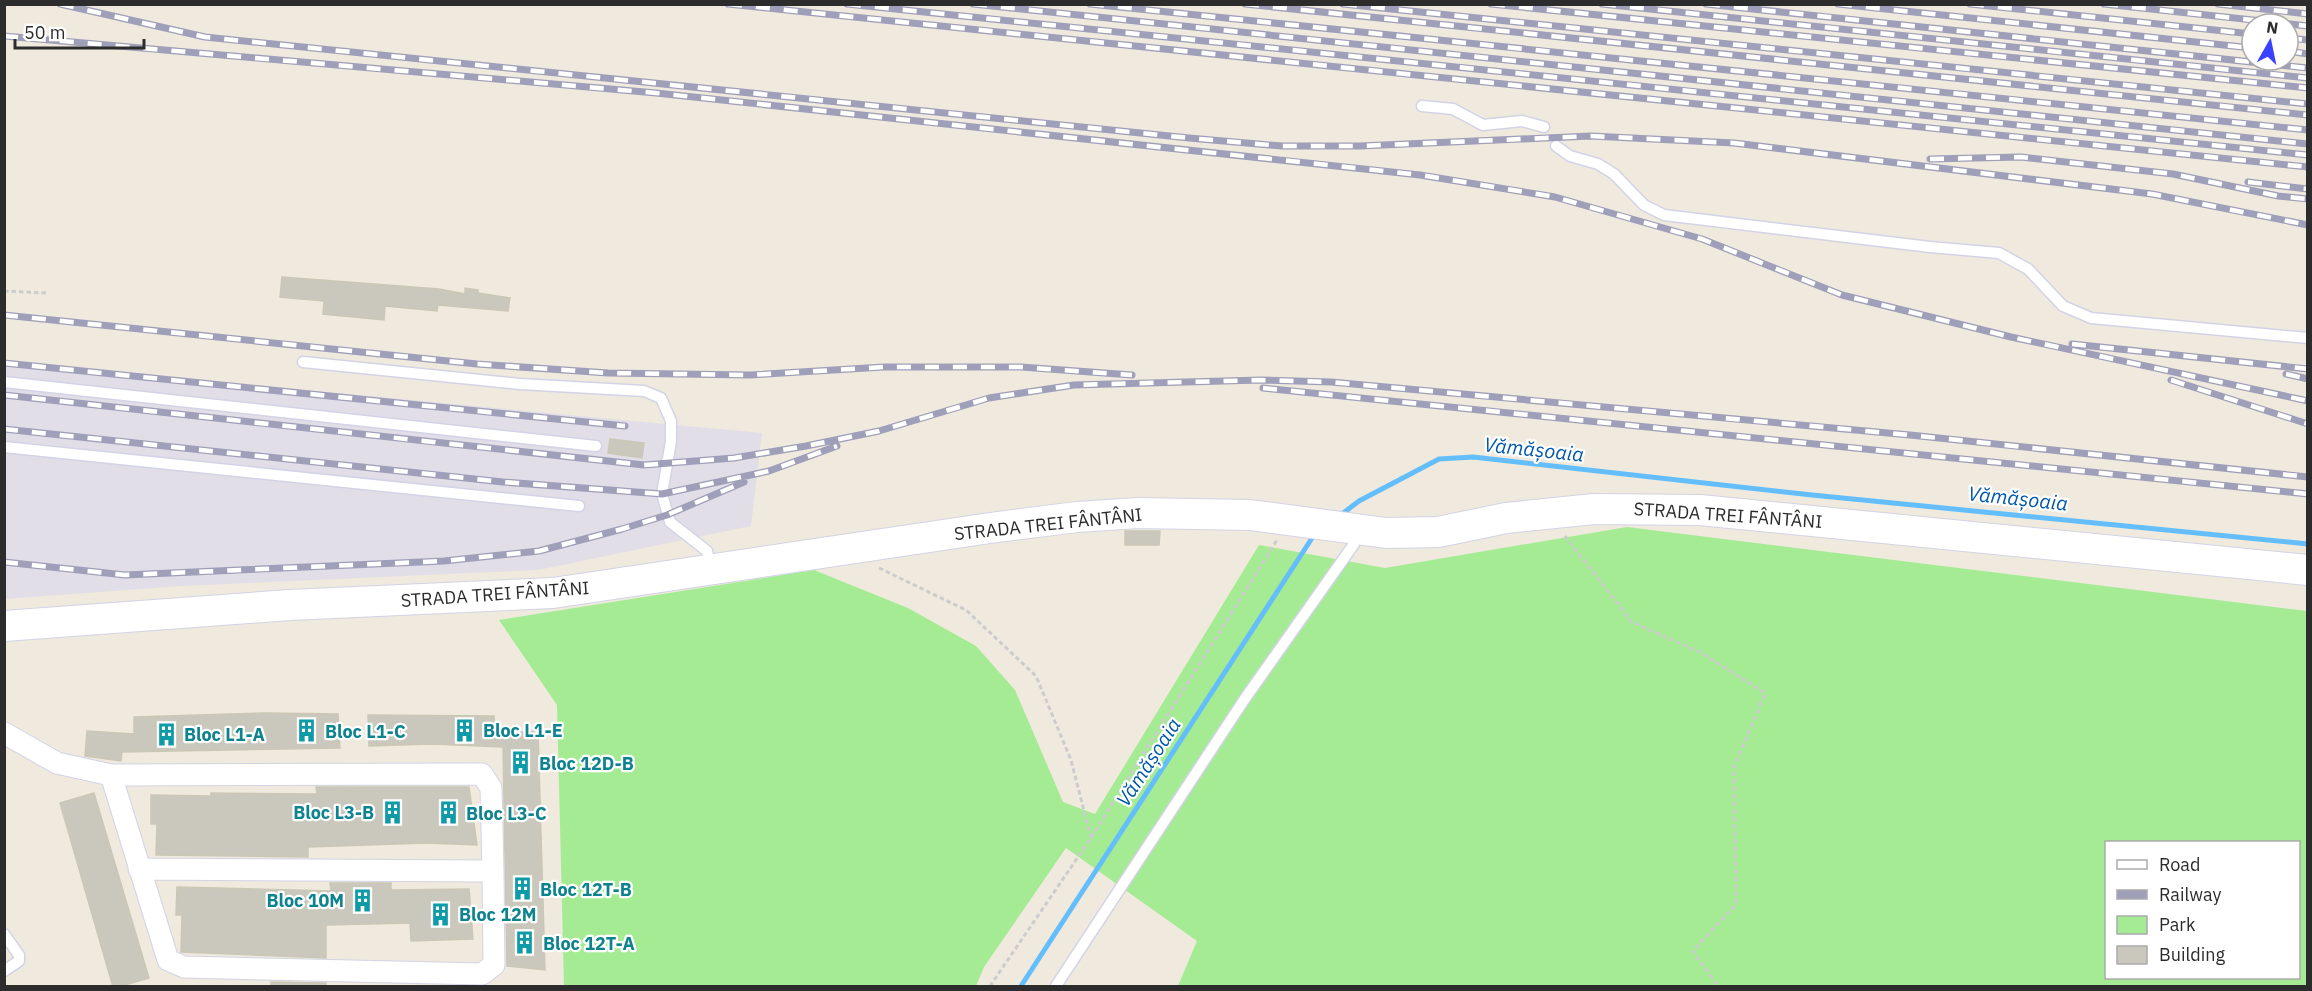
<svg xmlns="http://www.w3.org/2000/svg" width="2312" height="991" font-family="'IBM Plex Sans',sans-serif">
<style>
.industrial{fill:#e2dee7}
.green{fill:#a5eb94;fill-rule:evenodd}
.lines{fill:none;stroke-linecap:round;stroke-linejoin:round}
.stream{stroke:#65befc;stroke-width:5}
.building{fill:#cac8bc;stroke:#cbc7b6;stroke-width:1.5}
.lane-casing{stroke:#d2d3e6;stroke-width:13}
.street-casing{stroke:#d2d3e6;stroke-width:23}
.secondary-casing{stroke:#d2d3e6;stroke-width:32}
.path{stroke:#ccc;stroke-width:3;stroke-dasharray:4.5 3;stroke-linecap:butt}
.lane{stroke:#fff;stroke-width:10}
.street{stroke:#fff;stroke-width:21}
.secondary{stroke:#fff;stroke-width:30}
.rail-casing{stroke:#9f9fb9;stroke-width:7}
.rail{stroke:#fff;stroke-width:4.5;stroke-dasharray:14;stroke-linecap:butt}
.labels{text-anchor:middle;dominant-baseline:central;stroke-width:4.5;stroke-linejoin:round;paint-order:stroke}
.street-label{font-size:18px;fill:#2c2c2c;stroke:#fff}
.culture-label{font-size:18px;font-weight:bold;fill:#0d838f;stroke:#fff;text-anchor:start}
.water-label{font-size:20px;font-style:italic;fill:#0058ac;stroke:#fff}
</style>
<rect width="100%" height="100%" fill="#efeadd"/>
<!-- industrial -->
<path class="industrial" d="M5,362L762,433L751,526L538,570L182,586L5,599Z"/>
<!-- green -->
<path class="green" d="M1627,527L2307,611V986H1178L1197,941L1066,848L984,967L976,986H564L557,705L499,620L814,570L908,608L976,646L1015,690L1063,802L1095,814L1259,545L1385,568ZM2106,842H2298V978H2106Z"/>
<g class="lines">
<!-- stream -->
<path class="stream" d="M1338,517L1359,501L1439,459L1473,457L1812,495L2308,544
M1021,986L1314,535"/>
</g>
<!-- building -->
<path class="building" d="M282,277L439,289L465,294V288L478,290V293L510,298L508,311L438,305L437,311L385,306L384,320L323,314L324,301L280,297Z
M610,439L644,443L642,458L608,453Z
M1125,531H1160L1159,545H1125Z
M266,713L338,714L340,748L122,752L121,761L85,756L87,731L134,734V717Z
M368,715L494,716L495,733L538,731L545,970L507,966L503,747L432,744L369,746Z
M316,787H469L477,845L426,843L308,847V857L156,855L157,824H151V795L211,796V793L317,794Z
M94,793L149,978L118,987H113L60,803Z
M330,883H391V890L469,889L473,939L411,941L410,923L326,925V958L181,952L182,915H176L177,887L331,891Z
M271,982L326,983V987H271Z"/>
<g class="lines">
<defs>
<path id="lane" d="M1422,106L1453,109L1483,125L1522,121L1544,127
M1556,146L1570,156L1598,164L1614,174L1644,205L1664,215L1930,247L1999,253L2028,269L2063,306L2091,318L2308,338
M303,362L520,384L644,391L661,398L671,421V441L662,494L670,522L707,551L711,568
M4,382L596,446
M4,447L579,506
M4,934L19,955V961L4,971
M1056,986L1244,700L1354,544L1356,532"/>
<path id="street" d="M4,733L57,763L111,775L168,960L184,967L482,974L494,965L493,871L139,869
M111,775L482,774L491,788L493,871"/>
<path id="secondary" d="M4,626L290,605L553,593L990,528L1077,517L1138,513L1250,515L1386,533L1438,532L1506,518L1594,509L1700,510L2308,570"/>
</defs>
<!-- lane casing -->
<use href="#lane" class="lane-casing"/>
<!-- street casing -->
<use href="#street" class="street-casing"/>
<!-- secondary casing -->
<use href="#secondary" class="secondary-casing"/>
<!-- path -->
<path class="path" d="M4,291L46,293
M1565,536L1632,622L1700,652L1765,693L1734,767L1736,904L1693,951L1718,986
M879,568L966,610L1036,676L1071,760L1091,838
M990,986L1091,838L1277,540"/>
<!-- lane -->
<use href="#lane" class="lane"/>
<!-- street -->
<use href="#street" class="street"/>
<!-- secondary -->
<use href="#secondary" class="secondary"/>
<defs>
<path id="rail" d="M60,4L205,37L1189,138L1282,146H1360L1591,136L1734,143L2152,194L2308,225
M728,4L2308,167
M847,4L2308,155
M973,4L2308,144
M1090,4L2308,130
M1245,4L2308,115
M1343,4L2308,104
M1491,4L2308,88
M1602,4L2308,78
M1706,4L2308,68
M1838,4L2252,48
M1970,4L2252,34
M2104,4L2308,26
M2218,4L2308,14
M4,36L656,93L1420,175L1555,197L1702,239L1842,295L2011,337L2308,401
M2288,38L2308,40
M2288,51L2308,54
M1930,159L2021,157L2173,174L2278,196L2308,199
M2248,182L2308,189
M4,315L477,364L608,373L750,375L884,367H1021L1132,375
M2072,344L2308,369
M4,363L625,426
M2286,374L2308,379
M2171,380L2308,424
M1263,388L2308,494
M4,395L644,465L734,458L806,446L879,431L989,398L1074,385L1261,380L1331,382L1910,435L2308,477
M4,429L503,482L662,494L769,471L837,446
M4,562L125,575L444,561L539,551L622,529L667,515L744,482"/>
</defs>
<!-- rail casing -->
<use href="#rail" class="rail-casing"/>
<!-- rail -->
<use href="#rail" class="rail"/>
</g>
<!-- icons -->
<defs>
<symbol id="building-bare" viewBox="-9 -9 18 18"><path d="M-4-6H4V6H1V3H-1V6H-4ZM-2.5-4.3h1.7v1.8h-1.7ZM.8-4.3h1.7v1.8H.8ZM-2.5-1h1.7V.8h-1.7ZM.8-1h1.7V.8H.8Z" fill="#0f9aa8" stroke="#fff" stroke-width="2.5" paint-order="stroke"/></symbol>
</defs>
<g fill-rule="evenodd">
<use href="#building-bare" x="448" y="714" width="33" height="33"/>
<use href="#building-bare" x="290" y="714" width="33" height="33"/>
<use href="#building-bare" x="150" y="718" width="33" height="33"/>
<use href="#building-bare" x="504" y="746" width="33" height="33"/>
<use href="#building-bare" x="376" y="796" width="33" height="33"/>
<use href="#building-bare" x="432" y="796" width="33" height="33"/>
<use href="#building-bare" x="506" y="872" width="33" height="33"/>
<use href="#building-bare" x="346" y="884" width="33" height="33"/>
<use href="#building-bare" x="424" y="898" width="33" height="33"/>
<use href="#building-bare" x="508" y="926" width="33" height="33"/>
</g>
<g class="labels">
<!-- street labels -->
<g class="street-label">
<text transform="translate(1728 515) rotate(4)">STRADA TREI FÂNTÂNI</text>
<text transform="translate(1048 524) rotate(-6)">STRADA TREI FÂNTÂNI</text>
<text transform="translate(495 594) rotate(-4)">STRADA TREI FÂNTÂNI</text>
</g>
<!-- culture labels -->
<g class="culture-label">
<text x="483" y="730">Bloc L1-E</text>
<text x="325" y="731">Bloc L1-C</text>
<text x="184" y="734">Bloc L1-A</text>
<text x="539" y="763">Bloc 12D-B</text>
<text x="374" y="812" text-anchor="end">Bloc L3-B</text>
<text x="466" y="813">Bloc L3-C</text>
<text x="540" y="889">Bloc 12T-B</text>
<text x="344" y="900" text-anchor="end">Bloc 10M</text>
<text x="459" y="914">Bloc 12M</text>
<text x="543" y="943">Bloc 12T-A</text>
</g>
<!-- water labels -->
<g class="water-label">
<text transform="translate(1534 449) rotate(6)">Vămășoaia</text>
<text transform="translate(2018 498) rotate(6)">Vămășoaia</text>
<text transform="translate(1148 762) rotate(-57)">Vămășoaia</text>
</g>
</g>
<!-- border -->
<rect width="2312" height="991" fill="none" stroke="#2c2c2c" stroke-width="12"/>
<!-- legend -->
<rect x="2105" y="841" width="195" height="138" fill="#ffffff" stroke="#ababab" stroke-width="1.5"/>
<rect x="2117" y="860" width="30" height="9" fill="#ffffff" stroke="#ababab" stroke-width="1.5"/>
<text x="2159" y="871" font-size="18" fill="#2c2c2c">Road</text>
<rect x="2117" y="890" width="30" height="9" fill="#9f9fb9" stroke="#ababab" stroke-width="1.5"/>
<text x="2159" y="901" font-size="18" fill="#2c2c2c">Railway</text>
<rect x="2117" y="916" width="30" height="18" fill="#a5eb94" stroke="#ababab" stroke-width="1.5"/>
<text x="2159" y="931" font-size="18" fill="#2c2c2c">Park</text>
<rect x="2117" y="946" width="30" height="18" fill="#cac8bc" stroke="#ababab" stroke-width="1.5"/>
<text x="2159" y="961" font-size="18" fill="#2c2c2c">Building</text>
<!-- north arrow -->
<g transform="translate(2270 42) rotate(9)"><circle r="28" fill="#ffffff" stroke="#ababab" stroke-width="1.5"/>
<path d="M0-4.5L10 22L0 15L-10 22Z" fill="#3a42ff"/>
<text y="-9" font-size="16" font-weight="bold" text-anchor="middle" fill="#2c2c2c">N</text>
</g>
<!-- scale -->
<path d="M15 39v9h129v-9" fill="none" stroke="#2c2c2c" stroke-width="3"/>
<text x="24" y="39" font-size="18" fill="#2c2c2c" stroke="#ffffff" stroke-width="4.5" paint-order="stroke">50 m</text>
</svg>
